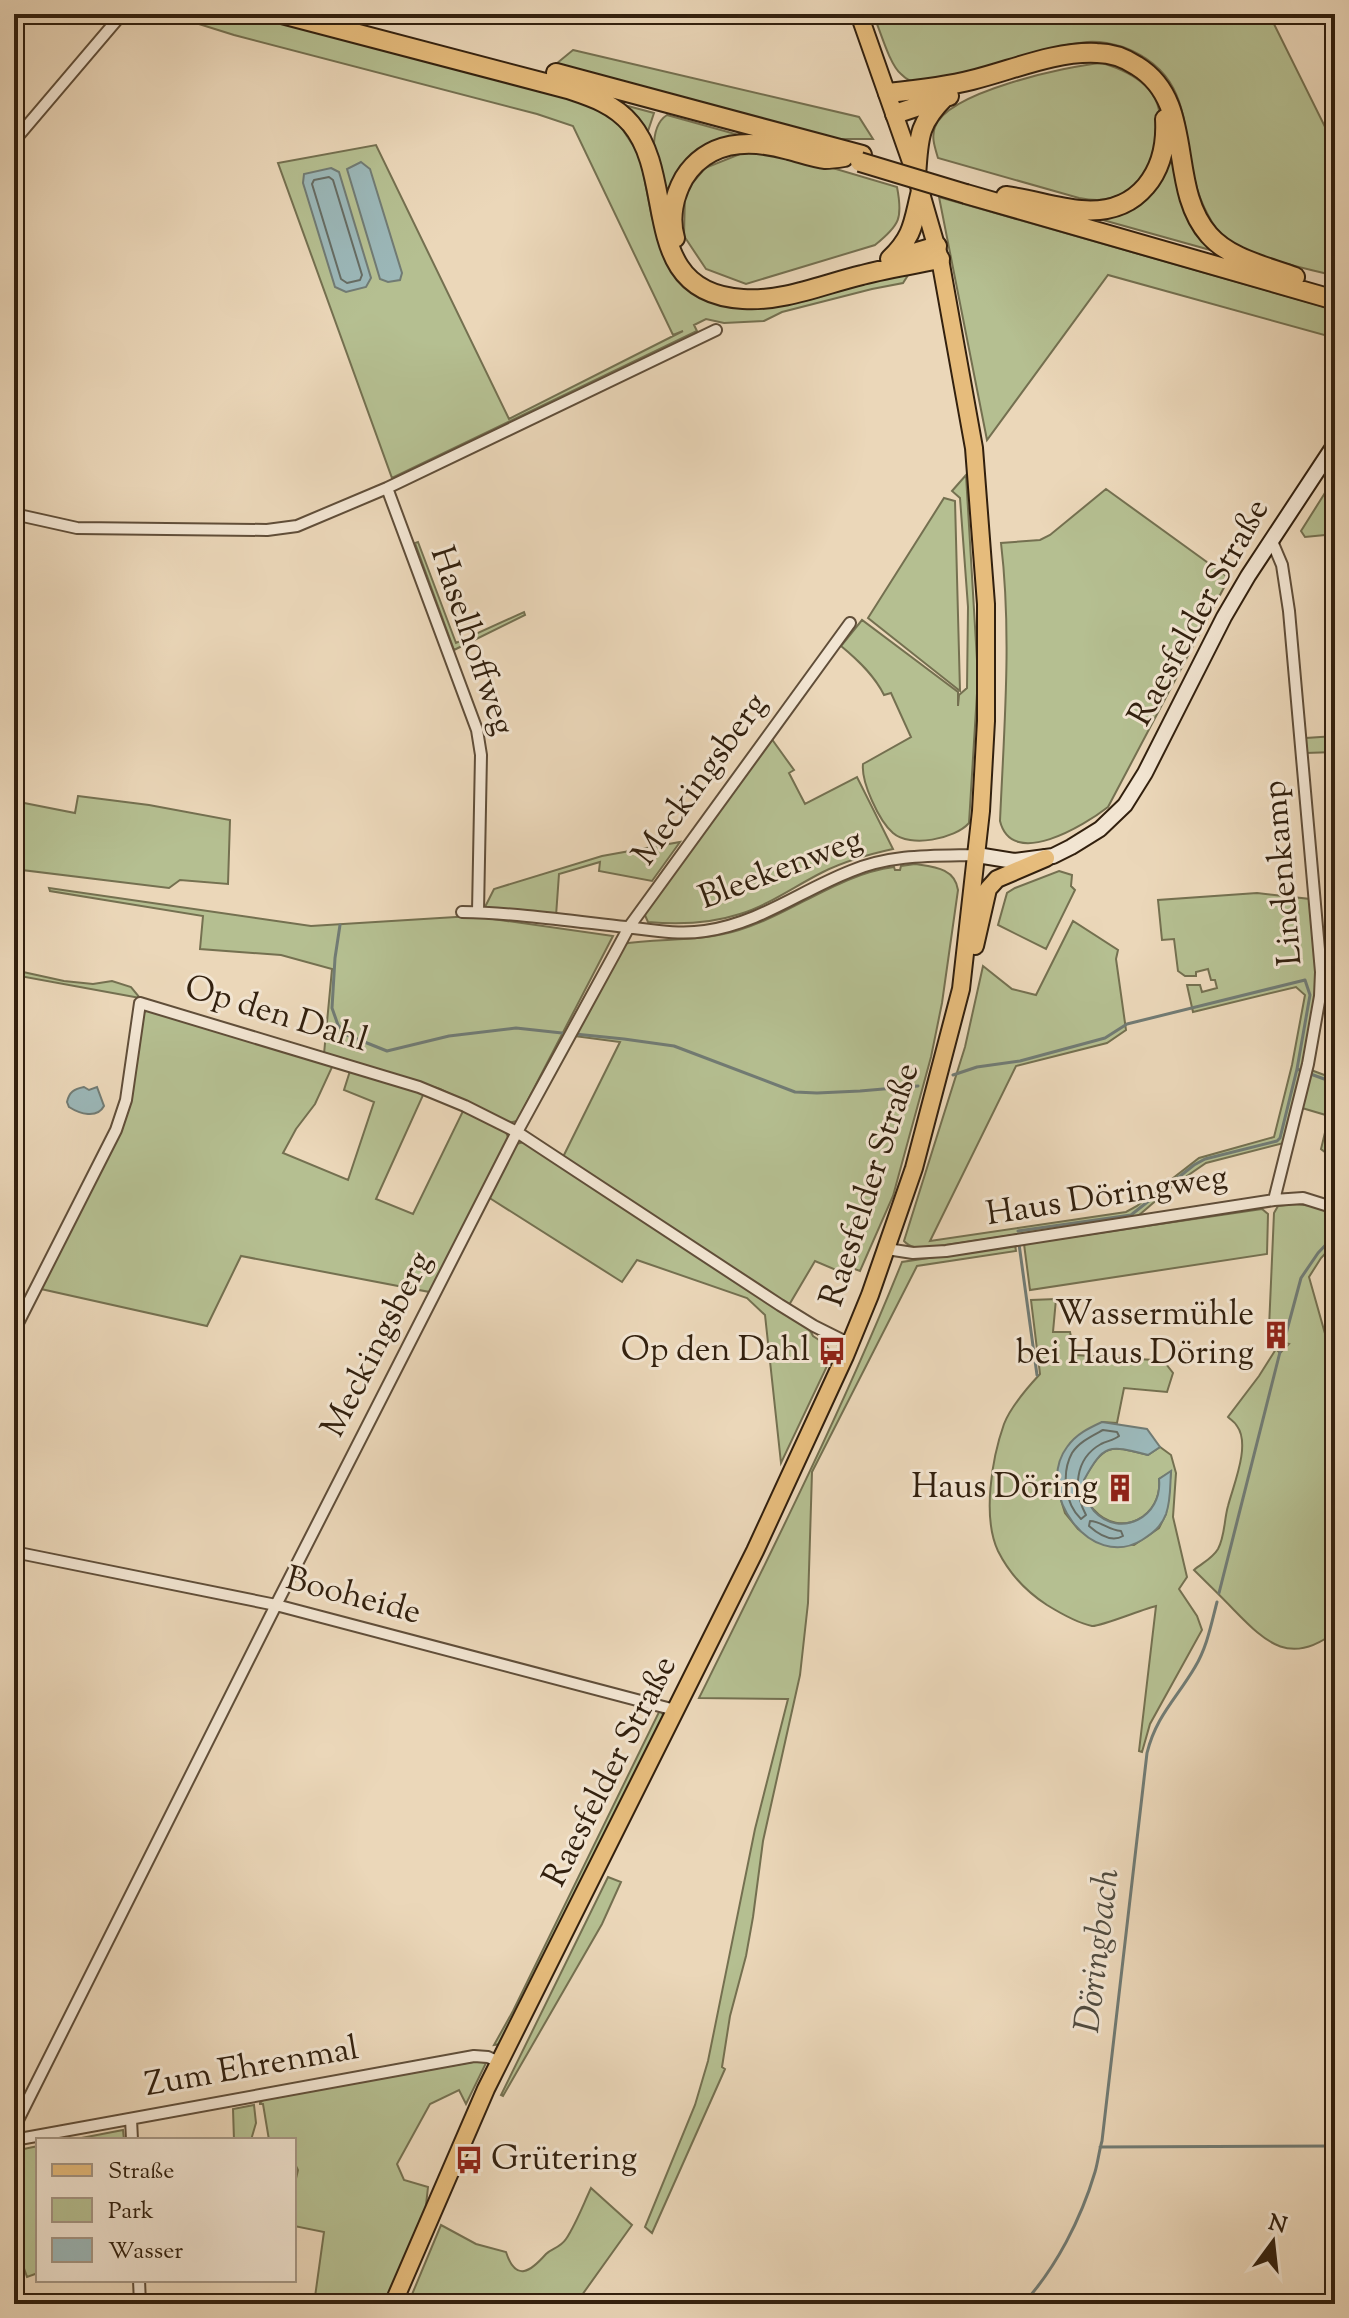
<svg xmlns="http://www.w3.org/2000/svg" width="1349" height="2318" font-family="'Sorts Mill Goudy',serif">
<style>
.green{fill:#b5bf91;stroke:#747050;stroke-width:2}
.water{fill:#9bb7b8;stroke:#717b74;stroke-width:2}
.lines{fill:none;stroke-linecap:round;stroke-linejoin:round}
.shore{stroke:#666c63;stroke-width:2}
.stream{stroke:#717b74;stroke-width:3}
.street-casing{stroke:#604e39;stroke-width:14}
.secondary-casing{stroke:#32200e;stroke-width:18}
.primary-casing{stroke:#32200e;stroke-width:20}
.highway-casing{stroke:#32200e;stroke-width:22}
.street{stroke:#f2e5d2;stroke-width:10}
.secondary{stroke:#f2e5d2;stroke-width:14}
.primary{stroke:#e6bc7c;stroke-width:16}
.highway{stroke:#e6bc7c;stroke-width:18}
.highway-bridge-casing{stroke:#32200e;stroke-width:22;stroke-linecap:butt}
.highway-bridge{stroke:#e6bc7c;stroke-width:18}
.labels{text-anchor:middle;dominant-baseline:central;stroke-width:6;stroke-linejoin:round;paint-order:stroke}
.street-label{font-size:34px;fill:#32200e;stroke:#f2e5d2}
.poi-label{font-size:34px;fill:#32200e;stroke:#f2e5d2;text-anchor:end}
.water-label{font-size:36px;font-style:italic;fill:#524d41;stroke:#f2e5d2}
</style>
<rect width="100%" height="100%" fill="#ebd7b9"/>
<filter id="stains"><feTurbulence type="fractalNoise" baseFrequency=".0025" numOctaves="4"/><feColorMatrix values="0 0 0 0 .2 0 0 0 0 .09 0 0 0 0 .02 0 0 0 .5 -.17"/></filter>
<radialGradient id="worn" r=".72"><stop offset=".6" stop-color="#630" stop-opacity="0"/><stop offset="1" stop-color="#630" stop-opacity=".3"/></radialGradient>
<!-- green -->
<path class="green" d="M167,14H249L583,97L617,121L640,156L652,218L663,247L718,300L910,272L903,283L872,289L782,312L764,321L724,323L706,319L694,325L697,331L392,478L278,163L376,145L509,419L683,331L673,335L573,126L537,114L234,35Z
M873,14H1269L1332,141L1335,144V276C1302,267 1254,259 1227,239C1219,233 1212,223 1208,215C1173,152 1207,79 1123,47C1113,44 1098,41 1087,42C1037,47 990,71 940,79C933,80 924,83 916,82C910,82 905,78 901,74C889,64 880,29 873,14Z
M573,50L859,117L873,139H833L556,64Z
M1102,63C1129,71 1160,87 1160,120C1160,128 1157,137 1155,145C1154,153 1153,163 1150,170C1141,187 1116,200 1097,200C1091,200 1084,199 1079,198L938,158C935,148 931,137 935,127C947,92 1067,66 1102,63Z
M613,102L654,113L646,137Z
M667,115L746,137L710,147L667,223C662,196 640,132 667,115Z
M1171,140L1183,194L1221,253L1085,215L1116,210Z
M745,152L782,153L897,187C903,218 900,225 875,245L746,284L706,269L684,236L685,192L705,168Z
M939,197L1335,310V338L1108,275L987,440Z
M966,475L978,677L969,823C955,839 910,848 893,833C879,821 861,782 863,764L911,737L891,693L884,695C874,675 858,660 841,646L862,620L958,692V706L959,695L967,688L968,607L960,498L952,491Z
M1335,477V534L1305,537L1301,531Z
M1106,489L1229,578L1108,807C1085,825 1012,870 1000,821C1004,729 1012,635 1001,543L1040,540L1050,535Z
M944,498L955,501L960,691L868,618Z
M418,542L456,643L524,612L525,615L454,650L415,543Z
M1335,736V752L1306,753V738Z
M771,738L794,770L789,773L805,804L857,777L893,849C870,854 845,861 823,872C795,886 769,905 740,914C709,924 680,925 648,922L644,913Z
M78,796L149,805L230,820L228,884L180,880L169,888L14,869V801L75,813Z
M680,842L652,881L599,871L600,862L559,874L556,916L484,909L494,889L602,856Z
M915,864C934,867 955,868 958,890L942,1003L931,1057L893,1196L860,1271L852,1268L836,1270L815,1261L789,1305L563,1157L620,1042L574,1036L622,944C661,938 701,942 739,930C792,914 839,874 894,867L895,870H900L901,866Z
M1059,871L1072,875L1071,886L1075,890L1046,949L998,925L1007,893L1015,888Z
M49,888L311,926L472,916L613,936L517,1121L508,1123L440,1089L324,1054L332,969L281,955L200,949L203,916L50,891Z
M1257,893L1310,899C1313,923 1317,948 1317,973C1316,1030 1298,1088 1284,1143L1206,1163L1174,1185L1138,1216L933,1247C922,1247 912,1250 904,1241L965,1047L983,966L1012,989L1036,995L1073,921L1118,950L1116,959L1126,1030L1107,1043L1016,1066L930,1241L1126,1212L1137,1206L1199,1158L1274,1137L1292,1065L1305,995L1296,987L1193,1012L1187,985H1200L1202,992L1217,988L1215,980H1211L1208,969L1196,972V976H1185L1178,971L1174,939L1162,940L1158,900Z
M14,970L64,981L93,984L112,981L131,987L140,998L14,975Z
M148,1010L333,1065L315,1104L296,1129L283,1153L348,1180L374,1102L344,1090L350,1071L424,1093L376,1199L413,1214L463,1111L506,1132L509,1140L435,1293L241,1256L207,1326L41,1289L120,1131L142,1013Z
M1311,1070L1335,1079V1160L1321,1149L1329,1116L1302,1108Z
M524,1142L810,1330L813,1336L819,1340L822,1339L831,1352L828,1364L781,1463L765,1315L747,1298L637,1260L622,1282L488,1197L516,1144Z
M1294,1204L1315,1206L1335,1214V1243L1321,1258L1309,1277L1335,1369V1632C1291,1666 1267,1644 1234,1610C1221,1596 1207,1583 1194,1570C1202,1563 1212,1559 1218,1549C1225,1536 1224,1520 1228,1506C1233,1486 1251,1445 1237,1426C1235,1422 1231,1420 1228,1417L1259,1376L1276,1349L1280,1353L1289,1344L1280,1341L1281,1331L1269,1328L1274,1213L1278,1206Z
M1262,1209L1268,1214L1267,1254L1030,1290L1024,1244Z
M1015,1245L1016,1251L917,1266L812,1472L808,1603L800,1675L763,1841L753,1917L746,1956L730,2016L722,2067L725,2069L652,2233L645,2227L695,2105L708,2061L755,1829L788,1699L699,1698C770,1555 842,1411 902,1262Z
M1056,1299L1053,1332H1070L1075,1355L1154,1360L1166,1364L1173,1373L1167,1392L1124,1388L1117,1423L1102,1422L1060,1465L1057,1487L1065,1513L1078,1529L1095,1541L1134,1545L1159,1528L1166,1514L1171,1472L1159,1479C1163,1517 1120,1539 1094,1510C1086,1503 1086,1489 1084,1479C1105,1443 1109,1445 1148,1455L1160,1447L1171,1455L1176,1473L1173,1517L1187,1577L1179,1589L1197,1616L1202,1630L1150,1724L1142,1752L1139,1751L1156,1606C1143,1609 1100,1627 1092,1626C1077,1623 1060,1613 1047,1605C1027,1592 1009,1573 998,1551C982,1517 992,1458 1004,1424C1011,1406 1027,1388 1040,1374L1031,1300Z
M660,1710L665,1718L501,2044L494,2045L513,2011Z
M608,1877L621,1882L602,1924L503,2096L501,2095Z
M478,2061L486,2063L466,2104L459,2090L430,2104L397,2164L404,2180L428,2187L425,2214L386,2304H314L324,2232L294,2226V2187L298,2170L294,2162V2140H269L263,2104H260V2103L264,2099Z
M254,2105L256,2123L251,2140H234L233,2109Z
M123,2130L124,2140H71Z
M38,2146V2273L27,2277L14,2239V2151Z
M591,2188L632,2225L577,2302L578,2304H408L441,2225L476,2244L506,2252C516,2283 531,2271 546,2254C552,2248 560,2248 566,2239C576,2224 583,2205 591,2188Z"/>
<!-- water -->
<path class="water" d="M361,162L370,169L402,273L400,280L388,282L380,279L347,169Z
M331,168L339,172L371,278L366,287L346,292L335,287L303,183L304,174Z
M84,1087L89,1090L97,1087L104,1106C97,1119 80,1114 69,1107L67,1102C69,1092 74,1089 84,1087Z
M1102,1422L1147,1429L1160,1447L1148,1455C1109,1445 1104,1443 1084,1480C1086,1489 1087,1503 1094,1511C1120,1539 1163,1517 1159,1479L1171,1471C1170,1485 1171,1500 1166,1514C1161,1527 1153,1533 1142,1540C1090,1572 1034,1491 1067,1447C1076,1434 1089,1428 1102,1422Z"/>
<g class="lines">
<!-- shore -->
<path class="shore" d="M329,177L333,180L362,275L360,280L347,283L341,279L312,184L314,180Z
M1103,1430L1117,1432L1119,1436C1114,1440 1107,1441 1101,1444C1074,1459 1073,1491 1086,1515L1081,1519C1065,1504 1061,1473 1072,1453C1079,1442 1092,1436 1103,1430Z
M1090,1521C1101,1521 1108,1530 1121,1531L1123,1536C1111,1543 1098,1534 1089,1526Z"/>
<!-- stream -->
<path class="stream" d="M340,925L335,958L332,1008L338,1025L347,1035L387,1051L449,1036L516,1028L562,1033
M575,1034L624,1039L674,1046L795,1092L817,1093L860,1091L918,1086
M953,1075L977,1067L1020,1061L1105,1038L1127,1024L1305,980L1310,995L1297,1069
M1018,1231L1131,1215L1194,1165L1205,1159L1277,1141L1280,1138L1297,1069L1335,1083
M1019,1244L1037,1375
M1283,1345L1301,1278L1318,1253L1335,1235
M1219,1593L1280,1352
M1100,2147L1335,2146
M1023,2304C1056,2268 1081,2219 1095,2172C1098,2162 1099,2151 1102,2141L1147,1753C1156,1716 1177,1698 1195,1667C1207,1647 1211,1625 1217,1602"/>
<defs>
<path id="street" d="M1329,14L1335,25
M14,141L122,14
M1332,141L1335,139
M387,488L477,730L481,755L478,912
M14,514L77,528L267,530L297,526L387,488L716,330
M1271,539L1282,565L1289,611L1321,972L1320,996L1308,1064L1274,1200
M462,912C516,913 572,921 626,927C652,930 678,935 705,931C760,923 800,891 851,871C892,854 933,856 977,855
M887,1249L913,1253L946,1251L1274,1200L1303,1198L1335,1208
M14,1331L116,1130L126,1100L140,1003L419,1087L465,1106L517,1132L780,1305L814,1326L850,1344
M14,1552L276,1605L675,1710
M131,2119L132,2140
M14,2128L276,1605L517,1132L615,953L629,927L850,623
M14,2140L474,2056L488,2057L499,2062
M139,2280L140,2304"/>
<path id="secondary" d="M977,855L1014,861L1053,856L1071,847L1100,829L1125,805L1145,773L1224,617L1248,576L1335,444"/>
<path id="primary" d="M975,946L988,889L997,879L1046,858
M393,2304L486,2089L755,1551L845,1356L870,1295L914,1168L961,989L981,811L986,721V604L974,448L940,259L916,176L859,14"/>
<path id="highway" d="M282,14L568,89C592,97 614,104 631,124C678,180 637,293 743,299C783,302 824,284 862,275C888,268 915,264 940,259
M556,73L862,155
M888,93C917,90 945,87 972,80C1013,70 1054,51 1097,53C1111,53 1125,58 1137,66C1197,103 1166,186 1209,235C1230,259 1266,266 1295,277
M895,114L949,96
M916,176C919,139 917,125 945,97
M966,194L1335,300
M1006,196C1031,199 1056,208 1081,210C1139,215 1168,172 1165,119
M675,238C669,218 674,196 684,178C708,140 750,139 789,150C801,153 814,158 825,159C831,159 838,158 844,157
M907,255L937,246
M890,259C914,236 913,222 921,191"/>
</defs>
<!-- street casing -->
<use href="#street" class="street-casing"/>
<!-- secondary casing -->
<use href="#secondary" class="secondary-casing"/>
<!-- primary casing -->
<use href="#primary" class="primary-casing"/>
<!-- highway casing -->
<use href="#highway" class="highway-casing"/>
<!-- street -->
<use href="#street" class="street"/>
<!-- secondary -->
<use href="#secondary" class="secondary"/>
<!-- primary -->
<use href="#primary" class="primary"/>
<!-- highway -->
<use href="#highway" class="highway"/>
<defs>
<path id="highway-bridge" d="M860,162L966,194"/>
</defs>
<!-- highway-bridge casing -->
<use href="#highway-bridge" class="highway-bridge-casing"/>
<!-- highway-bridge -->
<use href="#highway-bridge" class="highway-bridge"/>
</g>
<!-- icons -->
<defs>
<symbol id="building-bare" viewBox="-9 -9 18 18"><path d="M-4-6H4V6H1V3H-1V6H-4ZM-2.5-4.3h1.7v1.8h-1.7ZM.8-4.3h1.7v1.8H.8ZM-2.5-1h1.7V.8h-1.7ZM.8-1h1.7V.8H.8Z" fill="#8f2418" stroke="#f2e5d2" stroke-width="2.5" paint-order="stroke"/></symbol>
<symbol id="bus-bare" viewBox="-9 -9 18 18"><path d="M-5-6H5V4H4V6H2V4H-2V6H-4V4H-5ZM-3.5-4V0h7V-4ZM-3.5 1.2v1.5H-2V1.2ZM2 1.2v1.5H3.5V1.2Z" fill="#8f2418" stroke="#f2e5d2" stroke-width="2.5" paint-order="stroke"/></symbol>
</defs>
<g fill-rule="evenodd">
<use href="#building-bare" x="1256" y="1315" width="40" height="40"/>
<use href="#bus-bare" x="812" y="1331" width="40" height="40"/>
<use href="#building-bare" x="1100" y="1468" width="40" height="40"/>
<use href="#bus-bare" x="449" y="2140" width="40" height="40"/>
</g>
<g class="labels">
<!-- street labels -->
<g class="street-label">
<text transform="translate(1200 613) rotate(-61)">Raesfelder Straße</text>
<text transform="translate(471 641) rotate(71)">Haselhoffweg</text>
<text transform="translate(701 780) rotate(-54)">Meckingsberg</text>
<text transform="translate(781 870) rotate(-21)">Bleekenweg</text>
<text transform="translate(1284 873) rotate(-95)">Lindenkamp</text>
<text transform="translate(276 1015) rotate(17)">Op den Dahl</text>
<text transform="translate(871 1185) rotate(-72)">Raesfelder Straße</text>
<text transform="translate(1107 1197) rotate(-9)">Haus Döringweg</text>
<text transform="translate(378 1345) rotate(-63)">Meckingsberg</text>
<text transform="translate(353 1597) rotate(15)">Booheide</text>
<text transform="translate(611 1772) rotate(-63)">Raesfelder Straße</text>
<text transform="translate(252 2068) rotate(-10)">Zum Ehrenmal</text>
</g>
<!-- poi labels -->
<g class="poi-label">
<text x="1254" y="1315">Wassermühle<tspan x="1254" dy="39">bei Haus Döring</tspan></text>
<text x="810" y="1351">Op den Dahl</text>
<text x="1098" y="1488">Haus Döring</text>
<text x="491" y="2160" text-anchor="start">Grütering</text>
</g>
<!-- water labels -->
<g class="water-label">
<text transform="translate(1099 1951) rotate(-83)">Döringbach</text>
</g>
</g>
<!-- margin -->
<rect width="1349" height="2318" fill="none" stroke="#ebd7b9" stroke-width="48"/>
<rect x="16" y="16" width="1317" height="2286" fill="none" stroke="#32200e" stroke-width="4"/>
<rect x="24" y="24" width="1301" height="2270" fill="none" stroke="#32200e" stroke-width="2"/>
<!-- legend -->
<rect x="36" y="2138" width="260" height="144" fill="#f2e5d2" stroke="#a59684" stroke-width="2"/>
<rect x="52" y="2164" width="40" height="12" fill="#e6bc7c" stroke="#a59684" stroke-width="2"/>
<text x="108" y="2178" font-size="24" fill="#32200e">Straße</text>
<rect x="52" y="2198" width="40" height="24" fill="#b5bf91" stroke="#a59684" stroke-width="2"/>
<text x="108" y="2218" font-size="24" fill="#32200e">Park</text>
<rect x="52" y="2238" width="40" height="24" fill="#9bb7b8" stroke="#a59684" stroke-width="2"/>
<text x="108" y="2258" font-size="24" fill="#32200e">Wasser</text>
<!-- north arrow -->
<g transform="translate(1273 2242) rotate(15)" stroke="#f2e5d2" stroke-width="6" paint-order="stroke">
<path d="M0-6L14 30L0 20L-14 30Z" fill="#32200e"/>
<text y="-12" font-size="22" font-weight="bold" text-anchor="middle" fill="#32200e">N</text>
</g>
<rect width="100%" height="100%" filter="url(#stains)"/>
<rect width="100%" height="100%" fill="url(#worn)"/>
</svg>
